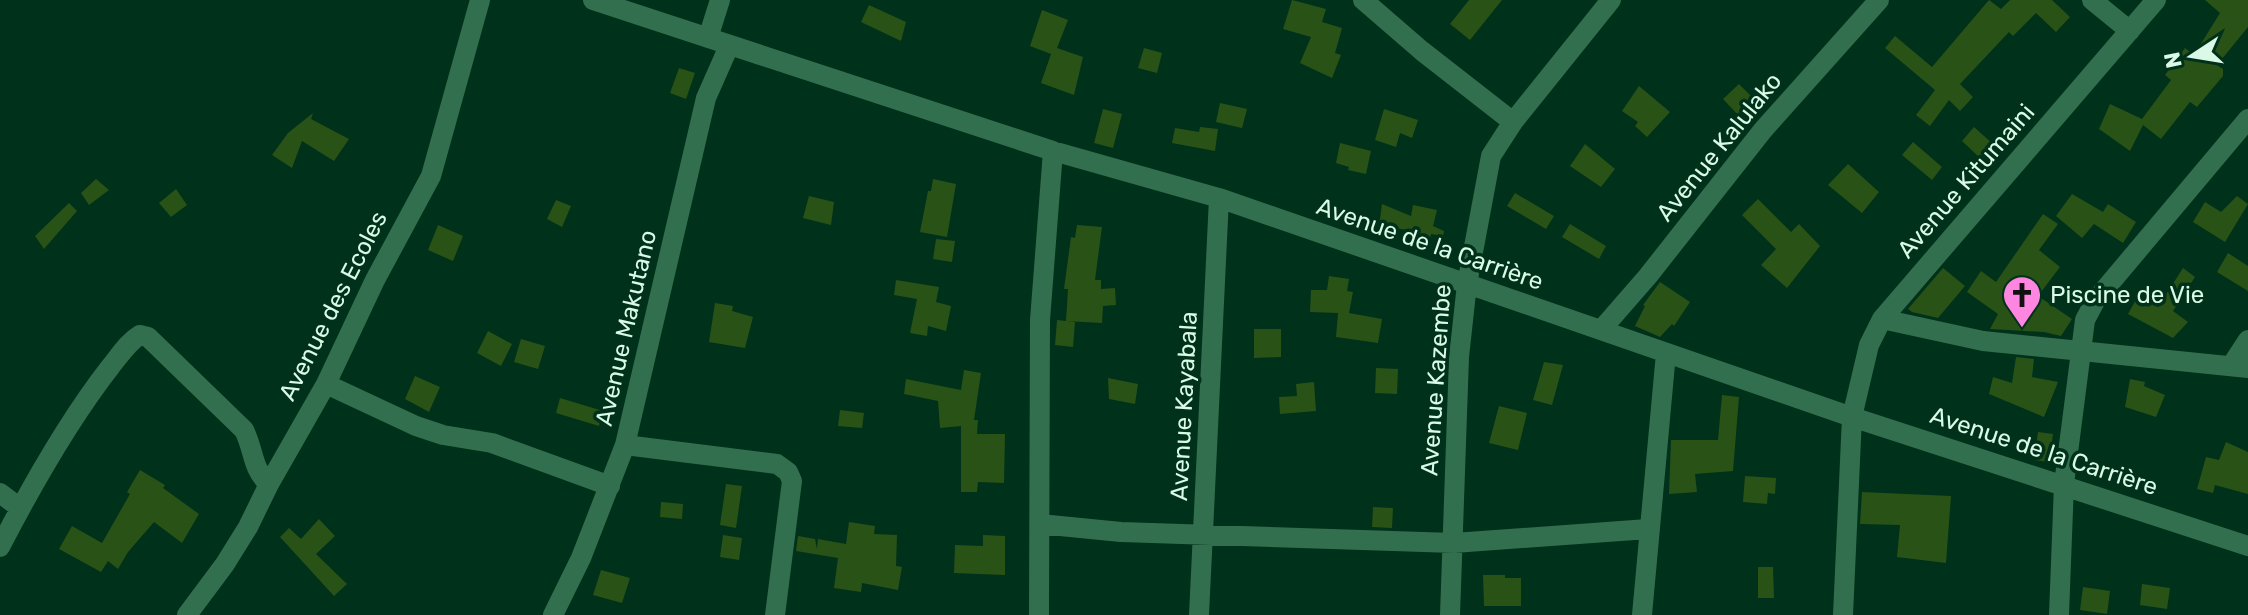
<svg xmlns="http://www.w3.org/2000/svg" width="2248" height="615" font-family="Rubik,sans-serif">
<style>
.building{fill:#295217}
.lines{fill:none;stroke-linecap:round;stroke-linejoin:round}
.minor{stroke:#326f4e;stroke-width:20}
.labels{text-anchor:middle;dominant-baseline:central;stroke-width:7;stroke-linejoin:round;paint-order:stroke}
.street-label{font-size:24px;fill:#daf9e6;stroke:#00311a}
.poi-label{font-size:24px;fill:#daf9e6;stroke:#00311a;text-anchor:start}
</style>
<rect width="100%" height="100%" fill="#00311a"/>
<!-- building -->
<path class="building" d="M1292,0L1326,9L1322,22L1342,28L1335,53L1341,55L1332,78L1300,63L1311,37L1283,29Z
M1469,0H1502L1470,40L1450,24Z
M1989,0L2001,9L2010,0H2052L2070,17L2056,32L2036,13L2013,36L2009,32L1960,84L1973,97L1960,111L1949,100L1930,126L1916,115L1935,90L1885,48L1895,36L1932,67Z
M2205,0H2248V27L2217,65L2223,69V76L2197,107L2190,102L2161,139L2143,125L2130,151L2099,129L2110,104L2142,119L2171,80L2165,75L2185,48L2194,55L2220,13Z
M869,5L906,22L901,41L861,22Z
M1042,10L1068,20L1057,48L1083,57L1074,95L1041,83L1051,54L1030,46Z
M1144,48L1162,53L1157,73L1138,68Z
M679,68L695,73L686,99L670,93Z
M1739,84L1754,99L1738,115L1723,99Z
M1639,86L1670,112L1647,137L1635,126L1638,122L1622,111Z
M1220,103L1247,109L1242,128L1216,122Z
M1103,109L1122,114L1113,148L1094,143Z
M1384,109L1418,120L1412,138L1400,133L1396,147L1375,140Z
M313,113L311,119L349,139L334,161L302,141L292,168L272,155L288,133Z
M1200,127L1218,129L1215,151L1172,143L1175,128L1199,132Z
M1974,127L1994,145L1981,159L1962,141Z
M1913,142L1942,167L1932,180L1902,155Z
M1340,143L1371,151L1366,174L1348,170L1349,167L1336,163Z
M1585,144L1615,169L1601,187L1570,166Z
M1848,164L1879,192L1862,213L1828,185Z
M96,179L109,190L89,205L81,193Z
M933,179L956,184L947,237L920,232L928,191H931Z
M176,189L187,205L171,217L159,203Z
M1515,193L1554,216L1546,229L1507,206Z
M2072,194L2103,212L2108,204L2136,222L2123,243L2094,224L2082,238L2056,216Z
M809,196L834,202L831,225L803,218Z
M2237,196L2248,204L2225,242L2193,222L2205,202L2221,212Z
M1758,199L1791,232L1799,224L1820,246L1787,288L1761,265L1776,249L1742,215Z
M556,200L571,206L562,227L547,219Z
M69,203L77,211L44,249L35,236Z
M1382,204L1411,216L1413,205L1437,210L1433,226L1444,231L1443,236L1431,234L1428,247L1405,242L1408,230L1379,226Z
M2043,214L2058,224L2039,250L2060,267L2038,296L2072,319L2061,336L2044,332L1990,329L1998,314L1967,292L1981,271L1996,282Z
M1570,224L1606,246L1599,259L1562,237Z
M438,225L463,236L453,261L428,250Z
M1077,225L1102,227L1095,280H1101V289L1115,288L1116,305L1103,306L1102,323L1066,321L1068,289H1064L1071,237L1075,238Z
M936,239L955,241L952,262L933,259Z
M2228,253L2248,266V291L2217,272Z
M1943,268L1965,286L1938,318L1912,312L1908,309Z
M2183,268L2195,277L2173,311L2188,322L2173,338L2128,314L2138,296L2158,307Z
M1329,276L1349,279L1347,291L1353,292L1349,313L1382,319L1378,343L1336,337L1338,313L1310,312L1311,290H1327Z
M896,280L939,287L936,302L951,306L946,331L928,326L927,336L910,333L917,299L894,295Z
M1660,282L1690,302L1674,326L1672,324L1660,337L1635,326L1645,306L1643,305Z
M715,303L733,306L732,311L753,317L745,348L709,342Z
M1057,320L1075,322L1073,347L1055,345Z
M1254,329H1281V357L1254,358Z
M488,331L512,344L501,366L477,353Z
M521,339L545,346L538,369L514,362Z
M2016,357L2034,359L2032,377L2058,382L2044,417L1989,394L1993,377L2012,383Z
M1544,362L1563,365L1552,405L1533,400Z
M1376,368L1398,369L1397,394L1375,393Z
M964,370L981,373L974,420H978L977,434H1005L1004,483L978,482L977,492H961V426L940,428L938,401L904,394L906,379L961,390Z
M415,376L440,387L429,412L405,399Z
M1108,378L1138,384L1135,404L1109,399Z
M2130,379L2145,382L2144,386L2165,395L2156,417L2125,407Z
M1314,382L1316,411L1280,414L1279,397L1297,396L1296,384Z
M1722,395L1739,397L1733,471L1695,474L1697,492L1669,494L1671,440H1718Z
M560,398L603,411L599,426L556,413Z
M1499,406L1527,413L1518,450L1489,443Z
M840,410L864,413L862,428L838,426Z
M2038,432L2053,434L2049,462L2034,460Z
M2226,442L2248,452V494L2215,485L2213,493L2197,489L2206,457L2219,460Z
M140,470L165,485L163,488L199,514L182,543L154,522L128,552L118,569L108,561L101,572L59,549L72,526L102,543L130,494L127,492Z
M1745,476L1776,478L1775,494L1768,493L1767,504L1743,502Z
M726,484L742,486L736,528L720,525Z
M1862,492L1951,496L1946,563L1897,557L1900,525L1860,524Z
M661,502L683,504L682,519L660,517Z
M1373,507L1393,508L1392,528L1372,527Z
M319,519L335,536L316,554L347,584L334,596L280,537L289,528L301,539Z
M849,522L875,526L874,534L897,535L896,566L902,567L898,590L862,583L861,592L834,588L838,558L796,551L798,536L815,539L817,549L818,539L846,544Z
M723,535L742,538L739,560L720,557Z
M983,535L1005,536V575L954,573L955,545L983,546Z
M1758,567H1773L1774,598H1758Z
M601,570L630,578L622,603L593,595Z
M1483,575H1505V578H1521V606H1484Z
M2142,584L2170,588L2167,609L2140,605Z
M2083,587L2110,591L2107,614L2080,610Z"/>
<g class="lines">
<!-- minor -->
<path class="minor" d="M593,0L1053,151L1219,198L1852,417L2248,546
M1363,0L1422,51L1513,122
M2092,0L2130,31
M708,38L720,0
M1882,319L1983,341L2248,368
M1601,330L1648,276L1763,130L1879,0
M2231,366L2248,340
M326,384L416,426L443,435L492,443L610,486
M625,445L777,464L788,472L792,481L775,615
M0,493L20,508
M1040,524L1121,532L1454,543L1648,529
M0,547C32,485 68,421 111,366C120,355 128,342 140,335L148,337L244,430C254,449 252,470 269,484
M187,615L225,564L248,527L269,484L326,384L375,280L431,176L480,0
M553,615L581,558L625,445L706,98L729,46
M1039,615L1040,320L1053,151
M1199,615L1219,198
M1450,615L1459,357L1467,284L1491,156L1513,122L1611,0
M1642,615L1666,353
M1843,615L1852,417L1869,345L1882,319L2156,0
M2059,615L2064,484L2085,320L2095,301L2248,119"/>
</g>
<!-- icons -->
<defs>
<symbol id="church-pin" viewBox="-11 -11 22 30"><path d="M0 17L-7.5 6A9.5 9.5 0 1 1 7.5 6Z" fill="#fe85e0" stroke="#00311a"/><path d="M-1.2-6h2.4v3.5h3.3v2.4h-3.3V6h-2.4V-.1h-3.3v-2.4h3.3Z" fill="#111"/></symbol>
</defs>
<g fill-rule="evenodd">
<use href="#church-pin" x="2000" y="273" width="44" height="60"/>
</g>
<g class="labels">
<!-- street labels -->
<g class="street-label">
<text transform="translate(1719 147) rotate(-51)">Avenue Kalulako</text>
<text transform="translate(1966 181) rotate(-49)">Avenue Kitumaini</text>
<text transform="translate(1430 244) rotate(19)">Avenue de la Carrière</text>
<text transform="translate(333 306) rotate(-63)">Avenue des Ecoles</text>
<text transform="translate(626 328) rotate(-77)">Avenue Makutano</text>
<text transform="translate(1436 380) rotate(-86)">Avenue Kazembe</text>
<text transform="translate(1184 406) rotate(-87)">Avenue Kayabala</text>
<text transform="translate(2044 451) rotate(18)">Avenue de la Carrière</text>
</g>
<!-- poi labels -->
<g class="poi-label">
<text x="2050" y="295">Piscine de Vie</text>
</g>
</g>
<!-- north arrow -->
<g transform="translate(2192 56) rotate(258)" stroke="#00311a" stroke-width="6" paint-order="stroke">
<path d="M0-6L14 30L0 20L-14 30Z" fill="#daf9e6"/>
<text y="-12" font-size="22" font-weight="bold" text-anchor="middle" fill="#daf9e6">N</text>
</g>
</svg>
